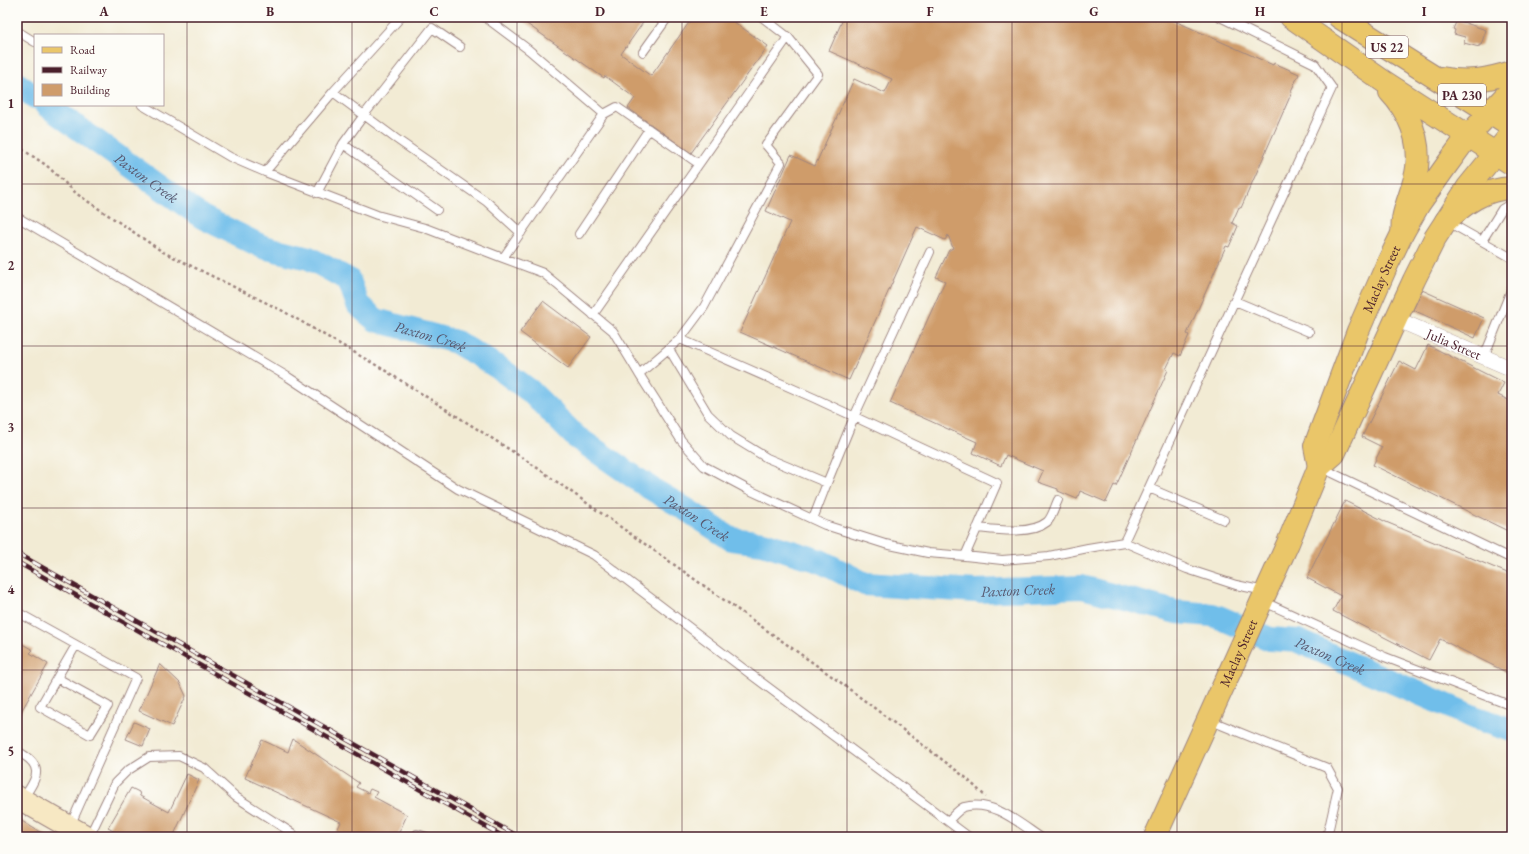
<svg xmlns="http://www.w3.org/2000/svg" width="1529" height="854" font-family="'EB Garamond',serif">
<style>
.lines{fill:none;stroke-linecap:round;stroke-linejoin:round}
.river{stroke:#6fbeea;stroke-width:24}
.building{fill:#cf9c6b}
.lane-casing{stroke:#9e8580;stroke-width:10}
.street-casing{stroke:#9e8580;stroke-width:16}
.secondary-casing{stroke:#9e8580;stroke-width:24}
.primary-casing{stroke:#9e8580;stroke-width:24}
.highway-casing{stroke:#9e8580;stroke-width:24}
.path{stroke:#9e8580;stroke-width:2.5;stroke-dasharray:3 3;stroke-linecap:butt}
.lane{stroke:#fff;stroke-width:8}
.street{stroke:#fff;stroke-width:15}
.secondary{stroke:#f7e8c3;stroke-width:22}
.primary{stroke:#eac669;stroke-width:22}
.highway{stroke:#eac669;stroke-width:22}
.rail-casing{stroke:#4a1f2b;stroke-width:4.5}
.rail{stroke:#fdfcf7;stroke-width:3;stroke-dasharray:9;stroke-linecap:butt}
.grid{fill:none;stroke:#4a1f2b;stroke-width:1;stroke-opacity:0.55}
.labels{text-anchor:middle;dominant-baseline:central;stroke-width:3.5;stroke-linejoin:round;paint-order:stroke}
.shield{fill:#fdfcf7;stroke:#806168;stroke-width:1}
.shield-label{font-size:13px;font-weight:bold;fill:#4a1f2b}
.street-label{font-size:14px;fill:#4a1f2b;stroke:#fdfcf7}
.water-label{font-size:15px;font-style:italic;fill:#57576e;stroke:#fdfcf7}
.neatline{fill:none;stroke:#4a1f2b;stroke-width:1.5}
.grid-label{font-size:13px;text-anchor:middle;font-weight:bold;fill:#4a1f2b}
</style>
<rect width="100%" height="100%" fill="#fdfcf7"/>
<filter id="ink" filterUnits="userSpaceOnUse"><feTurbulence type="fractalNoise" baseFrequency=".025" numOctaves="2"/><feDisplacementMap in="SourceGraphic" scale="8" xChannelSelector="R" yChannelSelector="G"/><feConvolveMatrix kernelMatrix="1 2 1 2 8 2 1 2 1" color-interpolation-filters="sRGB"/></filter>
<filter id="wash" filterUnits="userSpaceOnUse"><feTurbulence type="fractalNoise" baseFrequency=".012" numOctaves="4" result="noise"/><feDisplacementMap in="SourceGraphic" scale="16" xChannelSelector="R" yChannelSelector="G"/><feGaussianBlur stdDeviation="0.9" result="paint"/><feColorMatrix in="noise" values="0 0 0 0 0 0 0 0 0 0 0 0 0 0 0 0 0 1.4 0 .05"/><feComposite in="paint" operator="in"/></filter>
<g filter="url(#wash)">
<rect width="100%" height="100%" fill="#f2ebd4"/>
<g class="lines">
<!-- river -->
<g class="river">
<path d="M17,84L35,97"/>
<path id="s1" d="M46,105L202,217L263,247L309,258L349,280L358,305L376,320L456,342L499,368L530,391L576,437L650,488L684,508L731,539L763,543L820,561L865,584L976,591L1082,587L1176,612L1212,615L1221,618L1270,639L1298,641L1476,718L1512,730"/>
</g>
</g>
<g id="blocks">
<!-- building -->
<path class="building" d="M517,17H647L621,54L651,76L693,17H727L768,46L691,153L628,108L635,98L605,76L604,78Z
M838,17H1166L1273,65L1274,63L1299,74L1291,91L1292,92L1241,208L1239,207L1232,223L1238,226L1229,247L1226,246L1187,334L1189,335L1180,356L1174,353L1166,369L1168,370L1116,486L1114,485L1106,502L1080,491L1077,499L1058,491V489L1038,482L1043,471L1006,455L1001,466L973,453L977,442L890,403L945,281L936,277L949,250L953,248L948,235L945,240L917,227L849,380L740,332L790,222L766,211L791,155L815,166L854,79L885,93L892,79L829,51L843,19Z
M1457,20L1486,30L1481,45H1479V47L1464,43L1465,37L1454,34L1455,30L1453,29Z
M1422,290L1484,318L1475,338L1413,310Z
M543,301L591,337L568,368L520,332Z
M1428,345L1504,383L1498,395L1512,402V533L1373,465L1382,447L1362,437L1399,361L1416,370Z
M1345,501L1386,522L1512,575V675L1440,639L1429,660L1333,611L1341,596L1307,578Z
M17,641L33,650L30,653L48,664L18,717Z
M160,664L180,683L186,696L172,726L139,711Z
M134,722L150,729L143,746L126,739Z
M293,739L359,783L356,787L368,793L370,789L377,792L374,797L407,815L397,837H334L341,822L245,778L262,740L288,752Z
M187,774L199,780L173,837H124L108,828L131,788L139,792L140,796L169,812Z
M17,818L33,828L49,837H17Z"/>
</g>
</g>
<g filter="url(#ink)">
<use href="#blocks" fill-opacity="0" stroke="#9e8580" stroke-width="1"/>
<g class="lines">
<defs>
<path id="lane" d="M762,17L788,37
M17,31L35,42
M643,52L668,17
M333,92L395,138L487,202L521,233
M142,105L230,157L265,172L377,215L425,228L503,258L604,114L529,50L485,17
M604,114L617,107L699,164
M343,144L437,210
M265,172L333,92L401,17
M317,193L343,144L364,115L432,28L460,47
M17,217L288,377L458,489L594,555L753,676L969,837
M1448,222L1512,258
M579,234L649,129
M1482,241L1502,209L1512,203
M503,258L543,273L613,331L639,374L680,339L814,398L997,483L965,556L1002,560L1049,556L1088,548L1124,542L1187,569L1236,585L1265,591
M1235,301L1309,332
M593,315L788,37L818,74L766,145L781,163L704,307L680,339
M669,349L708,414L731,436L767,458L827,483L854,417L930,252
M1484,357L1512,288
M639,374L681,440L704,466L747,489L825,525L885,544L928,553L965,556
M1322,468L1512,559
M1149,488L1224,520
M813,519L827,483
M977,528C997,530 1031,535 1047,522C1052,518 1055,506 1058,500
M1124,542L1332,88L1315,64L1220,17
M1262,601L1385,657L1512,706
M17,612L136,678L70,826
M57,678L108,706L90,735L40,707L76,645
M1209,720L1327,768L1338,788L1327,837
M17,751C45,766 38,776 23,799
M948,821C952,817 959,809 964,807C992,799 1019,823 1040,837
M89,837L115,783L127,771L149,757L179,756L204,768L236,797L292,833L295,837
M415,837L417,834L427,837"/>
<g id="street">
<path id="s2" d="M1396,319L1512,369"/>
</g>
<path id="secondary" d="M17,797L87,837"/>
<g id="primary">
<path id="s3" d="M1319,467L1315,446L1358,331L1386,267L1402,234L1419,204L1446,166L1468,136L1512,89"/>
<path id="s4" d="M1155,837L1288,543L1319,467L1334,454L1414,280L1435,238L1468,187L1512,133"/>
</g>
<path id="highway" d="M1291,17L1383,81L1512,164
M1339,17L1512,126
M1441,78C1468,83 1486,80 1512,72
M1390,92C1409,112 1421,140 1417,168C1415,185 1406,202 1403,219C1402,224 1403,229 1402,234
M1446,221C1465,203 1484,189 1512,188"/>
</defs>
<!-- lane casing -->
<use href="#lane" class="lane-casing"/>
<!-- street casing -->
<use href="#street" class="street-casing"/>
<!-- secondary casing -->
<use href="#secondary" class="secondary-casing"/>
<!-- primary casing -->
<use href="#primary" class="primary-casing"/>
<!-- highway casing -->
<use href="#highway" class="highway-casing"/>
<!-- path -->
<path class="path" d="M17,146L46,165L77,194L163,252L283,311L381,368L526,460L840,682L965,777L986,797"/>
<!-- lane -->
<use href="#lane" class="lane"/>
<!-- street -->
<use href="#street" class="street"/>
<!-- secondary -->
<use href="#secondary" class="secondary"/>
<!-- primary -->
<use href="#primary" class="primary"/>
<!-- highway -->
<use href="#highway" class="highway"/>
<defs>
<path id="rail" d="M17,553L519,837
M17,562L504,837"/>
</defs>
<!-- rail casing -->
<use href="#rail" class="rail-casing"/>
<!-- rail -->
<use href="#rail" class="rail"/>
</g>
</g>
<!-- grid -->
<path class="grid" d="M187,17V837M352,17V837M517,17V837M682,17V837M847,17V837M1012,17V837M1177,17V837M1342,17V837M17,184H1512M17,346H1512M17,508H1512M17,670H1512"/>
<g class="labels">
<!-- shield labels -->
<g class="shield">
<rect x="1366" y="36" width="42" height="22" rx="3"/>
<rect x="1438" y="84" width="48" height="22" rx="3"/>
</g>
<g class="shield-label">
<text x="1387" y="47">US 22</text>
<text x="1462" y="95">PA 230</text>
</g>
<!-- street labels -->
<g class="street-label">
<text stroke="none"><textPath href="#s3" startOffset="201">Maclay Street</textPath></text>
<text stroke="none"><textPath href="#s2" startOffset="63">Julia Street</textPath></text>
<text stroke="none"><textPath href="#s4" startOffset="202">Maclay Street</textPath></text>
</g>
<!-- water labels -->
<g class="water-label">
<text stroke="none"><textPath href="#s1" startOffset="124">Paxton Creek</textPath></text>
<text stroke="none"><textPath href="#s1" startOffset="460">Paxton Creek</textPath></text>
<text stroke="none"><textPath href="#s1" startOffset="785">Paxton Creek</textPath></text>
<text stroke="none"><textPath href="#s1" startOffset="1121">Paxton Creek</textPath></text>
<text stroke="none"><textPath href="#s1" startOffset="1445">Paxton Creek</textPath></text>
</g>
</g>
<!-- margin -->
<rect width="1529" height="854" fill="none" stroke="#fdfcf7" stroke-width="44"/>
<!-- legend -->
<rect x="34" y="34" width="130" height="72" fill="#fdfcf7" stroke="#b5a4a5"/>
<rect x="42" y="47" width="20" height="6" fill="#eac669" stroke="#b5a4a5"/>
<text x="70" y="54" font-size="12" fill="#4a1f2b">Road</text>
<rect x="42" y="67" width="20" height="6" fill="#4a1f2b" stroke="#b5a4a5"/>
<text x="70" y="74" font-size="12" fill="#4a1f2b">Railway</text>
<rect x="42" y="84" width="20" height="12" fill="#cf9c6b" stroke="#b5a4a5"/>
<text x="70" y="94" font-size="12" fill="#4a1f2b">Building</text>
<rect x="22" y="22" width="1485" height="810" class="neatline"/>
<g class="grid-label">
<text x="104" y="16">A</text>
<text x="270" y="16">B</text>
<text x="434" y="16">C</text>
<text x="600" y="16">D</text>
<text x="764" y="16">E</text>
<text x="930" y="16">F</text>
<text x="1094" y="16">G</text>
<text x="1260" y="16">H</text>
<text x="1424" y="16">I</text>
<text x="11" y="108">1</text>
<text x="11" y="270">2</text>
<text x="11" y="432">3</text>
<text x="11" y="594">4</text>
<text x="11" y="756">5</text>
</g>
</svg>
